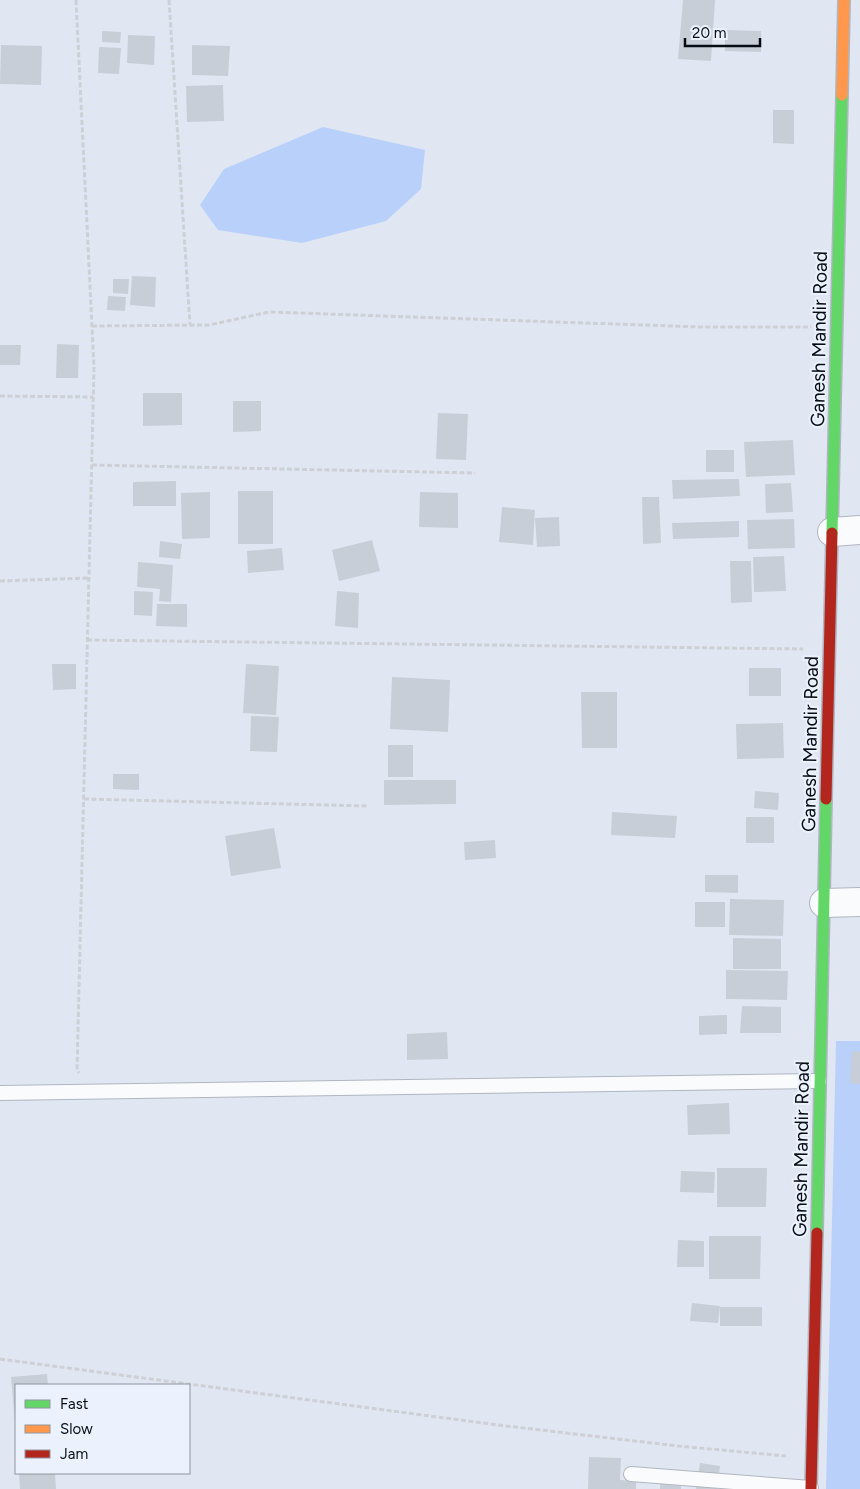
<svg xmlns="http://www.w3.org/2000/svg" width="860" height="1489" font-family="Figtree,sans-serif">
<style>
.green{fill:#b8d0fa}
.building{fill:#c8ced8}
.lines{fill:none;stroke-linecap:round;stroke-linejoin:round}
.lane-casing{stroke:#b0b6c0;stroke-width:16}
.street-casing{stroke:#b0b6c0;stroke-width:30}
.fast-casing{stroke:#b0b6c0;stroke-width:14}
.slow-casing{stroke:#b0b6c0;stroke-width:14}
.jam-casing{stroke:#b0b6c0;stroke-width:14}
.path{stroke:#cdd0d4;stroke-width:3;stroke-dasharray:5 2.5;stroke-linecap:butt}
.lane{stroke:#fafbfd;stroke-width:14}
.street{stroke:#fafbfd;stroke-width:28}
.fast{stroke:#63d668;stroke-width:11}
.slow{stroke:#ff974d;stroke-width:11}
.jam{stroke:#b3261e;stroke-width:11}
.labels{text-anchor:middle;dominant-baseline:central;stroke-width:4;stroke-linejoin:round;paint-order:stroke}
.street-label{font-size:19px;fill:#070c14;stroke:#ecf2fd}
</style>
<rect width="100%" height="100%" fill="#e0e7f3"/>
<!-- green -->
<path class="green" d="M323,127L425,150L421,189L386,221L302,243L218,230L200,205L224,169Z
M836,1041H860V1489H826Z"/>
<!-- building -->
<path class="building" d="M683,0H715L711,61L678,59Z
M725,30L761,31V52L725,51Z
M102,31L121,32L120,43L102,42Z
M128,35L155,36L154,65L127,63Z
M1,45L42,46L41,85L0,84Z
M192,45L230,46L228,76L192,75Z
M99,47L121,48L119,74L98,73Z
M223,85L224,121L187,122L186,86Z
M773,110H794V144L773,143Z
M132,276L156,277L155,307L130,305Z
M113,279H129L128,294L113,293Z
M108,296L126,297L125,311L107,310Z
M57,344L79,345L78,378H56Z
M0,345H21L20,365H0Z
M143,393H182V425L143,426Z
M233,401H261V431L233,432Z
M438,413L468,414L466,460L436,459Z
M793,440L795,475L746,477L744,442Z
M706,450H734V472H706Z
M739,479L740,496L673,499L672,480Z
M176,481V506H133V482Z
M791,483L793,512L766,513L765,484Z
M238,491H273V544H238Z
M210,492V538L182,539L181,493Z
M420,492L458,493V528L419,527Z
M642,497H659L661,543L643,544Z
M502,507L535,510L533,545L499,542Z
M559,517L560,546L537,547L535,518Z
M794,519L795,548L748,549L747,520Z
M739,521V537L673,539L672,523Z
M372,540L380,571L339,581L332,550Z
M160,541L182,544L180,559L159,557Z
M282,548L284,570L248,573L247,551Z
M784,556L786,591L754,592L753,557Z
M730,561H751L752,602L731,603Z
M138,562L173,565L171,602L159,601L160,589L137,587Z
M134,591L153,592L152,616L134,615Z
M337,591L359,593L358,628L335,626Z
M157,604H187V627L156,626Z
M52,664H76V689L53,690Z
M246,664L279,666L276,715L243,713Z
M749,668H781V696H749Z
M392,677L450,680L448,732L390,729Z
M581,692H617V748H582Z
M251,716L279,717L277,752L250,751Z
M783,723L784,758L737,759L736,724Z
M388,745H413V777H388Z
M113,774H139V790L113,789Z
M384,780H456V804L384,805Z
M755,791L779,793L778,810L754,808Z
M612,812L677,816L675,838L611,835Z
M746,817H774V843H746Z
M274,828L281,868L231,876L225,836Z
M495,840L496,858L465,860L464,842Z
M705,875H738V893L705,892Z
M730,899L784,900L783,936L729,935Z
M695,902H725V927H695Z
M733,938L781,939V969H733Z
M726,970L788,971L787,1000L726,999Z
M742,1006L781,1007V1033H740Z
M727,1015V1034L699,1035V1016Z
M447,1032L448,1059L407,1060V1034Z
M852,1051L860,1052V1084L850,1083Z
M729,1103L730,1134L688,1135L687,1105Z
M717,1168H767L766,1207H717Z
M681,1171L715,1172L714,1193L680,1192Z
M709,1236H761L760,1279H709Z
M678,1240L704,1241V1267H677Z
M692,1303L720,1306L718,1323L690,1321Z
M720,1307H762V1326H720Z
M47,1374L48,1385H16V1423H15L11,1377Z
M589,1457L621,1458L620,1480L636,1481V1489H588Z
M700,1463L720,1466L717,1489H696Z
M19,1473H55L56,1489H20Z
M660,1484L681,1486V1489H660Z"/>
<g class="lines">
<defs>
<path id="lane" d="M0,1093L819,1081
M631,1474L811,1488"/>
<path id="street" d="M832,532L860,530
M824,903L860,902"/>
<path id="fast" d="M832,533L842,95
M817,1233L826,799"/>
<path id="slow" d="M842,95L844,0"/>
<path id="jam" d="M826,799L832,533
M811,1489L817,1233"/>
</defs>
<!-- lane casing -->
<use href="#lane" class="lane-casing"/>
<!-- street casing -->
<use href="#street" class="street-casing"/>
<!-- fast casing -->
<use href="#fast" class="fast-casing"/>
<!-- slow casing -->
<use href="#slow" class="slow-casing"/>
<!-- jam casing -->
<use href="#jam" class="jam-casing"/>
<!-- path -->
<path class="path" d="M76,0L94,368L77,1070L79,1073
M169,0L190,325
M92,326L209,325L269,312L700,327H811
M0,396L93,397
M92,465L475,473
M0,581L89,578
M87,640L803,649
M84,799L367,806
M0,1359L498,1425L678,1446L786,1456"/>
<!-- lane -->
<use href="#lane" class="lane"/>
<!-- street -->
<use href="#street" class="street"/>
<!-- fast -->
<use href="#fast" class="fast"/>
<!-- slow -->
<use href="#slow" class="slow"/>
<!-- jam -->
<use href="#jam" class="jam"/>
</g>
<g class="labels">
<!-- street labels -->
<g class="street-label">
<text transform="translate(819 339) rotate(-89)">Ganesh Mandir Road</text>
<text transform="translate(810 744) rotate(-89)">Ganesh Mandir Road</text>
<text transform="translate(801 1149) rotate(-89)">Ganesh Mandir Road</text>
</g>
</g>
<!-- legend -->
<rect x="15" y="1384" width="175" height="90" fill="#ecf2fd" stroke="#9096a0"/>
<rect x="25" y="1400" width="25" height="8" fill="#63d668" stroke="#9096a0"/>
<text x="60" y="1409" font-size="15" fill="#070c14">Fast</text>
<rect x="25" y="1425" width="25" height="8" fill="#ff974d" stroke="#9096a0"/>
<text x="60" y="1434" font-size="15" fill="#070c14">Slow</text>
<rect x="25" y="1450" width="25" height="8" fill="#b3261e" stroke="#9096a0"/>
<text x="60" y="1459" font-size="15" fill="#070c14">Jam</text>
<!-- scale -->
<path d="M685 38v8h75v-8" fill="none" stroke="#070c14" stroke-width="2.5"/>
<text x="692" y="38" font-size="15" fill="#070c14" stroke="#ecf2fd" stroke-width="4" paint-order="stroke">20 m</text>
</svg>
